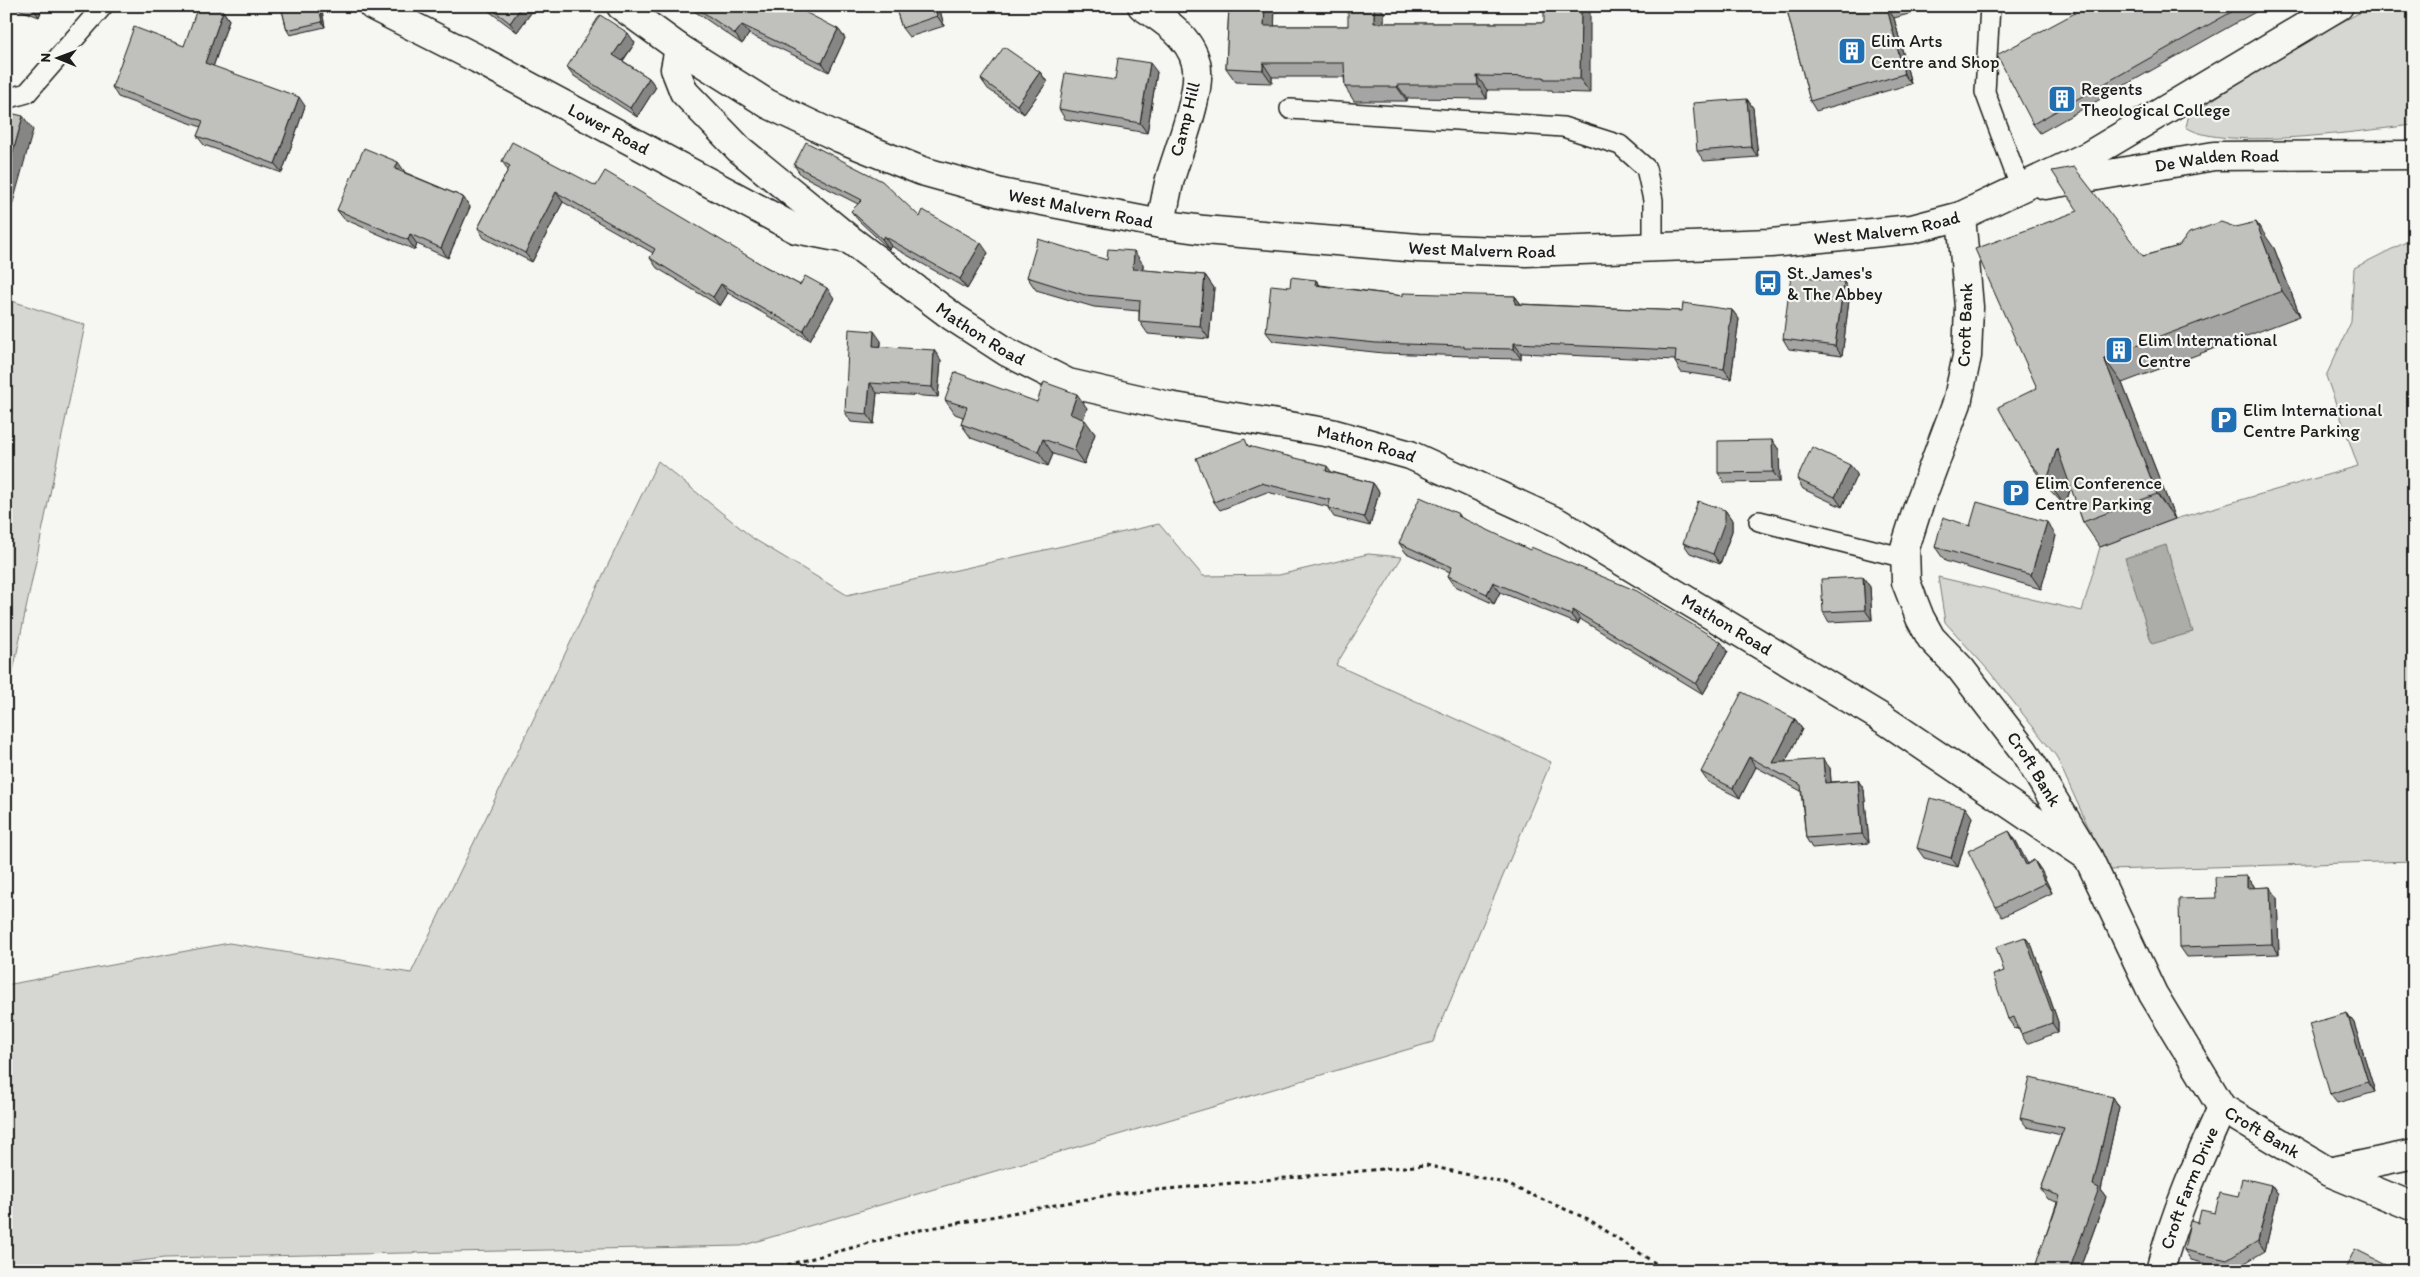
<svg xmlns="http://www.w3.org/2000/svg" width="2420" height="1277" font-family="Itim,sans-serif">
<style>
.green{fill:#d6d6d2;stroke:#797977}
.water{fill:#acaca9;stroke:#727271}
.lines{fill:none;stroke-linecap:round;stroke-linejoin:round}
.service-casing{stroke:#1c1c1c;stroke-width:22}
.minor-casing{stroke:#1c1c1c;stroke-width:31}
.secondary-casing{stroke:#1c1c1c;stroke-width:31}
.path{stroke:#1c1c1c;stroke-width:3;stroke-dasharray:4 4;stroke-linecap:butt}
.service{stroke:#f6f6f2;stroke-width:19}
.minor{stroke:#f6f6f2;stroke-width:28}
.secondary{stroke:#f6f6f2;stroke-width:28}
.wall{fill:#a5a5a3;stroke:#1c1c1c}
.shaded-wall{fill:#868684;stroke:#1c1c1c}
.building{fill:#c0c0bd;stroke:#1c1c1c}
.labels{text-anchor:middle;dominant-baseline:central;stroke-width:4.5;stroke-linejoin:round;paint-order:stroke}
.poi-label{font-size:18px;fill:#1c1c1c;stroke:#f6f6f2;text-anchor:start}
.street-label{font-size:18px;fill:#1c1c1c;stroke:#f6f6f2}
</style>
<rect width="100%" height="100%" fill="#f6f6f2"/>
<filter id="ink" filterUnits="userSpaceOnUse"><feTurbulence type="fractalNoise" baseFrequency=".02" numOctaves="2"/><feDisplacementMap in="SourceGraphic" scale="10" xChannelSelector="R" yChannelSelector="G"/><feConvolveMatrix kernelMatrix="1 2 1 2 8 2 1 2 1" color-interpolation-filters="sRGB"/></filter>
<g filter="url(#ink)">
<!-- green -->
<path class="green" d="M2414,6V125C2366,130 2222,152 2186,127L2188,118L2200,108L2294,47L2359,13Z
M2414,238V861L2108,870L2056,756L1989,671L1945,622L1938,577L2082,611L2100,547L2175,519L2358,466L2326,376L2351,322L2354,268Z
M6,299L85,325L10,686H6Z
M658,461L754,539L847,595L1159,524L1203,576L1279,575L1368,554L1402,557L1336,665L1551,762L1433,1042L741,1246L164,1258L61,1271H6V985L229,943L411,973Z"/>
<!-- water -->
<path class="water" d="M2166,545L2193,632L2152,644L2125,558Z"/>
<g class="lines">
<defs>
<path id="service" d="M1990,6L1985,92L2021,189
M6,99L27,93L103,6
M1290,109L1563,127L1620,145L1646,168L1653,200V248
M1759,521L1905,558"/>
<g id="minor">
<path id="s1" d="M373,6L478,59L796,229L847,239"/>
<path d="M1142,6C1163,19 1190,37 1196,63C1203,90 1178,151 1170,179C1166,194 1164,209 1161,224"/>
<path id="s2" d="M679,48L675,69L684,92L739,149L849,239L953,317L1007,352L1068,383L1169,406L1331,433L1410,455L1557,522L1885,720L2088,857"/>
<path id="s3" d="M2045,185L2214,156L2414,155"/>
<path id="s4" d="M1961,216L1969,307L1967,356L1957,403L1917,510L1905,548L1906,582L1920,618L1931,638L1961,669L2024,751L2088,857L2153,994L2222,1108L2329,1172L2414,1207"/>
<path d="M2329,1172L2414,1154"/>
<path id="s5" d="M2160,1271C2174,1215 2198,1161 2222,1108"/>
</g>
<g id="secondary">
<path id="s6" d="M621,6L679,48L768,104L840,138L922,171L1001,193L1161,224L1204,230L1418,248L1526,252L1771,243L1912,229L1961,216L2088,156L2339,6"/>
</g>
</defs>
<!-- service casing -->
<use href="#service" class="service-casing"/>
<!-- minor casing -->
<use href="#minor" class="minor-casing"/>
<!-- secondary casing -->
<use href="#secondary" class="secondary-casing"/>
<!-- path -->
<path class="path" d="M764,1271L915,1231L1114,1194L1426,1165L1504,1183L1588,1219L1667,1271"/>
<!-- service -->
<use href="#service" class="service"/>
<!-- minor -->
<use href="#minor" class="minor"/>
<!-- secondary -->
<use href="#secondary" class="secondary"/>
</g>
<!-- wall -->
<path class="wall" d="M10,6H43L39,17Z
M281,6H321L325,27L290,35L287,30Z
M482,6H536L517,32Z
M687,6H775L782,12L838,29L845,38L829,72L749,34L742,44Z
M895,6H939L944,26L909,37L902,28Z
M1229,6H1275L1274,26H1348L1384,12V23H1544L1590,93L1553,92L1552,90H1487V99L1407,98V101H1354L1345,87L1344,77H1272V83L1236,82L1226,68Z
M1786,6H1938L1894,18L1911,84L1816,111L1810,101Z
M2072,6H2266L2040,133L2033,124L2075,13Z
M223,11L229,20L213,67L305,106L282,173L204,145L197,136L201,127L118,97L112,87L184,46Z
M635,43L623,61L649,78L656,87L637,117L574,76L567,67Z
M1040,72L1047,82L1024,114L988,89L981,79Z
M1157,72L1147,133L1065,119L1059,109L1115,80Z
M1747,99L1753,108L1758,157L1704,161L1697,151Z
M502,161L596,186L766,267L800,285L834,298L810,340L728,293L720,306L657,268L650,258L653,253L563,202L532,262L484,238L478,228L508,170Z
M794,165L920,217L988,253L967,289L891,246L889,249L858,220L851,211L858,204L801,175Z
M404,172L463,197L470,207L448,258L417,244L415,250L344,219L337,210Z
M2179,246L2274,248L2300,316L2122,383L2175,519L2100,547L2083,522L2071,487L2065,506L2047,487L2029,462L2037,388L2143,256Z
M1107,260L1143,264V270L1205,275L1214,288L1209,339L1148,334L1139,321V311L1094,307L1036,290L1027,277Z
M1316,280L1320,285L1403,296H1515L1521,304L1682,311L1732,310L1739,319L1731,379L1681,372L1675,362V360L1521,353V359L1471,358L1469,356L1383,353L1273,341L1266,332L1290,287Z
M1850,292L1842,356L1789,349L1783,339Z
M881,341V347L941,360L938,397L877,393L874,424L851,422L845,412Z
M945,400L1037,402L1087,408L1083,419L1095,434L1084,464L1053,454L1048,466L971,438L961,424L963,417L955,414Z
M1772,440L1779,450L1780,482L1725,483L1718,473Z
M1250,447L1332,472L1373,483L1379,492L1370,526L1334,517L1328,508L1329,507L1267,492L1220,510L1214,502Z
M1857,474L1842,507L1803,489L1797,479Z
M1725,510L1732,520V531L1720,564L1690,553L1683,543Z
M1459,514L1462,519L1728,651L1703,694L1580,619L1578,624L1500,592L1494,604L1455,586L1448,576L1450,572L1406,553L1399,543Z
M1970,526L2056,536L2041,589L1945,561L1935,547Z
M1863,577L1870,587L1872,620L1829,622L1823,612Z
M1795,719L1802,729L1785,762L1830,768L1831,782L1858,780L1864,790L1869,843L1812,848L1806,838L1801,791L1756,767L1740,798L1708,782L1701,772Z
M1972,817L1958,867L1924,858L1917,848Z
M2009,831L2016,841L2027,864L2034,860L2041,870L2052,893L2002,917L1996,907Z
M2247,876L2254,886V888L2270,887L2277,897L2279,954L2187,957L2180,947L2216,898Z
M2025,937L2032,946L2058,1022V1032L2027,1044L2021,1034L2018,1028L2015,1029L2008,1019L2004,971Z
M2347,1013L2354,1023L2375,1092L2337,1103L2330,1094Z
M2113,1097L2119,1107L2101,1190L2106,1197L2079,1271H2034L2057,1202L2048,1199L2041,1189L2061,1135L2027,1127L2020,1118Z
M2271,1185L2278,1195L2265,1251L2233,1270L2191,1260L2184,1250L2198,1223L2215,1213L2238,1197Z"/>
<!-- shaded-wall -->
<path class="shaded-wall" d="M32,6H43L39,17L32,7Z
M319,6H321L325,27L322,22Z
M522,6H536L517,32L510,23Z
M935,6H939L944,26L937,16Z
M1265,6H1275L1274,39L1264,26Z
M1374,6H1379L1384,12V36L1374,23Z
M1581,6H1590V93L1580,79Z
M1887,8L1894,18L1911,84L1904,74Z
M223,11L229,20L211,73L205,63Z
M742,25L749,34L742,44L735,34Z
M838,29L845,38L829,72L822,63Z
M628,33L635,43L620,64L613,55Z
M1150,63L1157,72L1147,133L1140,123Z
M1263,63L1272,77V83L1263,70Z
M1040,72L1047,82L1024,114L1017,105Z
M1477,76L1487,90V99L1478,85Z
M649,78L656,87L637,117L630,108Z
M1397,85L1407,98V101L1397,87Z
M299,97L305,106L282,173L275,164Z
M1747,99L1753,108L1758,157L1751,147Z
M23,116L33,130L6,228V177Z
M398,162L405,172L395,169Z
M556,192L563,202L532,262L525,253Z
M463,197L470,207L448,258L441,248Z
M2256,222L2274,248L2300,316L2282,291Z
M410,234L417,244L415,250L408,240Z
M884,236L891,246L889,249L882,239Z
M981,243L988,253L967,289L960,279Z
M1134,251L1143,264L1142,282L1133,269Z
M1205,275L1214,288L1209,339L1200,326Z
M1316,280L1322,290L1315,285Z
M1844,282L1850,292L1842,356L1835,346Z
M721,284L728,293L720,306L713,297Z
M827,288L834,298L810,340L803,331Z
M1515,296L1522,306L1515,304Z
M1732,310L1739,319L1731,379L1724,369Z
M874,331L881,341L880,356L873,346Z
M1514,343L1521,353V359L1514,349Z
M934,350L941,360L938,397L932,387Z
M2104,358L2122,383L2175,519L2157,494Z
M870,383L877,393L874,424L867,414Z
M1077,394L1087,408L1080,429L1070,414Z
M1085,420L1095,434L1084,464L1074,450Z
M1043,439L1053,454L1048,466L1038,451Z
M1772,440L1779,450L1780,482L1773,472Z
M2057,448L2075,473L2065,506L2047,481Z
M1850,465L1857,474L1842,507L1835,497Z
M1327,466L1333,474L1326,471Z
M1373,483L1379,492L1370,526L1364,517Z
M1725,510L1732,520V531L1720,564L1713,554Z
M2047,522L2056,536L2041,589L2031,575Z
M1863,577L1870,587L1872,620L1865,610Z
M1493,582L1500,592L1494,604L1487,594Z
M1573,610L1580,619L1578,624L1571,615Z
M1721,642L1728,651L1703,694L1696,684Z
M1795,719L1802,729L1780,773L1773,763Z
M1749,757L1756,767L1740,798L1733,788Z
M1823,759L1830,768L1832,793L1825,783Z
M1858,780L1864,790L1869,843L1862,834Z
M1965,807L1972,817L1958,867L1951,858Z
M2009,831L2016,841L2033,874L2026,865Z
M2034,860L2041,870L2052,893L2045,883Z
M2247,876L2254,886V898L2247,888Z
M2270,887L2277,897L2279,954L2272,944Z
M2025,937L2032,946L2058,1022V1032L2052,1023Z
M2347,1013L2354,1023L2375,1092L2368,1082Z
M2113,1097L2119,1107L2101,1190L2106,1197L2079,1271H2069L2093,1185Z
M2271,1185L2278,1195L2265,1251L2258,1241Z"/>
<!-- building -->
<path class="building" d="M198,6H211L223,11L205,63L299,97L275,164L197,136L203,121L112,87L134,27L184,46Z
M281,6H319L322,22L287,30Z
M488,6H522L510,23Z
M694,6H775L782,12L785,6H793L838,29L822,63L742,25L735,34Z
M895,6H935L937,16L902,28Z
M1229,6H1265L1264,26H1348V6H1374V23H1544V6H1581L1580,79H1544V77L1477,76L1478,85H1397V87H1345L1344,63H1263V70L1226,68Z
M1786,6H1895L1887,8L1904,74L1810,101Z
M2072,6H2242L2033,124L1997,55L2075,13Z
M600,15L628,33L613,55L649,78L630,108L567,67Z
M1004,47L1040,72L1017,105L981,79Z
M1118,58L1150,63L1140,123L1059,109L1065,73L1115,80Z
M1747,99L1751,147L1697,151L1693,103Z
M6,112L23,116L6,177Z
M512,142L596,186L605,171L766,267L800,285L805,276L827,288L803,331L721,284L713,297L650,258L655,249L556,192L525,253L478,228L510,166L502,161Z
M806,142L882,181L920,217L923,210L981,243L960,279L884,236L882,239L851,211L862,200L794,165Z
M364,148L398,162L395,169L463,197L441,248L410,234L408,240L337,210Z
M2074,167L2143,256L2179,246L2189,233L2221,222L2235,227L2256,222L2282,291L2104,358L2157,494L2083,522L2057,448L2047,481L2029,462L1998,407L2037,388L1975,249L2078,211L2052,171Z
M1038,239L1107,260L1108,249L1134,251L1133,269L1205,275L1200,326L1139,321L1140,300L1085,295L1027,277Z
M1791,275L1844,282L1835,346L1783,339Z
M1291,277L1316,280L1315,285L1403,296V293L1515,296V304L1682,311L1683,303L1732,310L1724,369L1675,362L1676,350L1514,343V349L1464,348V346L1376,343L1266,332L1271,285L1290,287Z
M849,329L874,331L873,346L934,350L932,387L870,383L867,414L845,412Z
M955,372L1037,402L1044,382L1077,394L1070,414L1085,420L1074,450L1043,439L1038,451L961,424L967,407L945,400Z
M1245,439L1248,446L1327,466L1326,471L1373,483L1364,517L1328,508L1330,500L1261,483L1214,502L1196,458Z
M1772,440L1773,472L1718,473V441Z
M1812,447L1850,465L1835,497L1797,479Z
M1420,497L1459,514L1458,516L1530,550L1531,547L1637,591L1721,642L1696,684L1573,610L1571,615L1493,582L1487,594L1448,576L1452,567L1399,543Z
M1698,501L1725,510V521L1713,554L1683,543Z
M1977,502L2047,522L2031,575L1935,547L1943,517L1970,526Z
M1863,577L1865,610L1823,612L1821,579Z
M1742,692L1795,719L1773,763L1823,759L1825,783L1858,780L1862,834L1806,838L1801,785L1749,757L1733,788L1701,772Z
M1930,798L1965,807L1951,858L1917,848Z
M2009,831L2026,865L2034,860L2045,883L1996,907L1968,851Z
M2247,876V888L2270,887L2272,944L2180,947L2179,899L2216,898L2215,877Z
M2025,937L2052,1012V1023L2021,1034L2014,1017L2008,1019L1993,975L2004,971L1996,947Z
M2347,1013L2368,1082L2330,1094L2309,1024Z
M2030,1078L2113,1097L2093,1185L2099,1188L2069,1271H2034L2038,1258L2060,1196L2041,1189L2064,1128L2020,1118Z
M2242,1178L2271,1185L2258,1241L2227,1260L2184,1250L2190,1221L2198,1223L2201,1210L2215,1213L2220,1193L2238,1197Z
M2355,1249L2395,1269L2394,1271H2344Z"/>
</g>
<!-- icons -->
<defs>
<symbol id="building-square" viewBox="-11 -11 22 22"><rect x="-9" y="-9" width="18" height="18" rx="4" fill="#1f6fb2" stroke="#f6f6f2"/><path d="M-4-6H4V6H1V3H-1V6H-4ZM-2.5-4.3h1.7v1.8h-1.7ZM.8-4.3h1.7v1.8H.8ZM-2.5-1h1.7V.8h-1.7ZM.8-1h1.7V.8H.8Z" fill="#fff"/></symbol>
<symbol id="bus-square" viewBox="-11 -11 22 22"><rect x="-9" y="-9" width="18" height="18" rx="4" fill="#1f6fb2" stroke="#f6f6f2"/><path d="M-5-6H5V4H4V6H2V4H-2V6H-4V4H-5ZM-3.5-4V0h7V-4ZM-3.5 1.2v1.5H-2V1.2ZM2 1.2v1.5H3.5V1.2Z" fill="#fff"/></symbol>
<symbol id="parking-square" viewBox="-11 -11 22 22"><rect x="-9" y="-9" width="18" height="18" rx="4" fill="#1f6fb2" stroke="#f6f6f2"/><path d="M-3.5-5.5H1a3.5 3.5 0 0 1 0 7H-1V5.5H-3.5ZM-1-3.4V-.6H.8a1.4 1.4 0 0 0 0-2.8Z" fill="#fff"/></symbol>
</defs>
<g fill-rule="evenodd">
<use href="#building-square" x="1836" y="35" width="32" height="32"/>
<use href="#building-square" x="2046" y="83" width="32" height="32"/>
<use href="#bus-square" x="1752" y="267" width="32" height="32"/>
<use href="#building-square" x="2103" y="334" width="32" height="32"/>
<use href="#parking-square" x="2208" y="404" width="32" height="32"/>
<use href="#parking-square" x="2000" y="477" width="32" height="32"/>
</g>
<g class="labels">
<!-- poi labels -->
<g class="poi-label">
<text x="1871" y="41">Elim Arts<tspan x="1871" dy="21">Centre and Shop</tspan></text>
<text x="2081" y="89">Regents<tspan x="2081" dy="21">Theological College</tspan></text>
<text x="1787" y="273">St. James's<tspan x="1787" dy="21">&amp; The Abbey</tspan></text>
<text x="2138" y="340">Elim International<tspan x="2138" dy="21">Centre</tspan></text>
<text x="2243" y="410">Elim International<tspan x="2243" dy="21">Centre Parking</tspan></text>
<text x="2035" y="483">Elim Conference<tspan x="2035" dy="21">Centre Parking</tspan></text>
</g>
<!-- street labels -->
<g class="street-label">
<text transform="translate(1185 119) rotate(-76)">Camp Hill</text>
<text stroke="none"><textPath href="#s1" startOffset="266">Lower Road</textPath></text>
<text stroke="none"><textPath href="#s3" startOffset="174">De Walden Road</textPath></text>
<text stroke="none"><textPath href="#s6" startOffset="508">West Malvern Road</textPath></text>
<text stroke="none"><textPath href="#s6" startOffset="1318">West Malvern Road</textPath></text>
<text stroke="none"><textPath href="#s6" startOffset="912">West Malvern Road</textPath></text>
<text transform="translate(1965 325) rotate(-88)">Croft Bank</text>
<text stroke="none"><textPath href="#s2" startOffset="430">Mathon Road</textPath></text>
<text stroke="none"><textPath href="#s2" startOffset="835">Mathon Road</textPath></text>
<text stroke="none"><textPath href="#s2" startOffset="1240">Mathon Road</textPath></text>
<text stroke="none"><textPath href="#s4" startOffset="605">Croft Bank</textPath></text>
<text stroke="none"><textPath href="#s4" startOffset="1040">Croft Bank</textPath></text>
<text stroke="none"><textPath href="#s5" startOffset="88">Croft Farm Drive</textPath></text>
</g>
</g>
<!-- margin -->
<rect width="2420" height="1277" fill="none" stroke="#f6f6f2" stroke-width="25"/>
<rect x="12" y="12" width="2395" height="1252" fill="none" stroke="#1c1c1c" stroke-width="2" filter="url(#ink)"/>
<!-- north arrow -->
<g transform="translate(58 58) rotate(271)" stroke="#f6f6f2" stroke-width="4" paint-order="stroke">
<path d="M0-4L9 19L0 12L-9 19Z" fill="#1c1c1c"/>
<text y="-8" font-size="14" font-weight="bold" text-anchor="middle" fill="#1c1c1c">N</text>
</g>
</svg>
